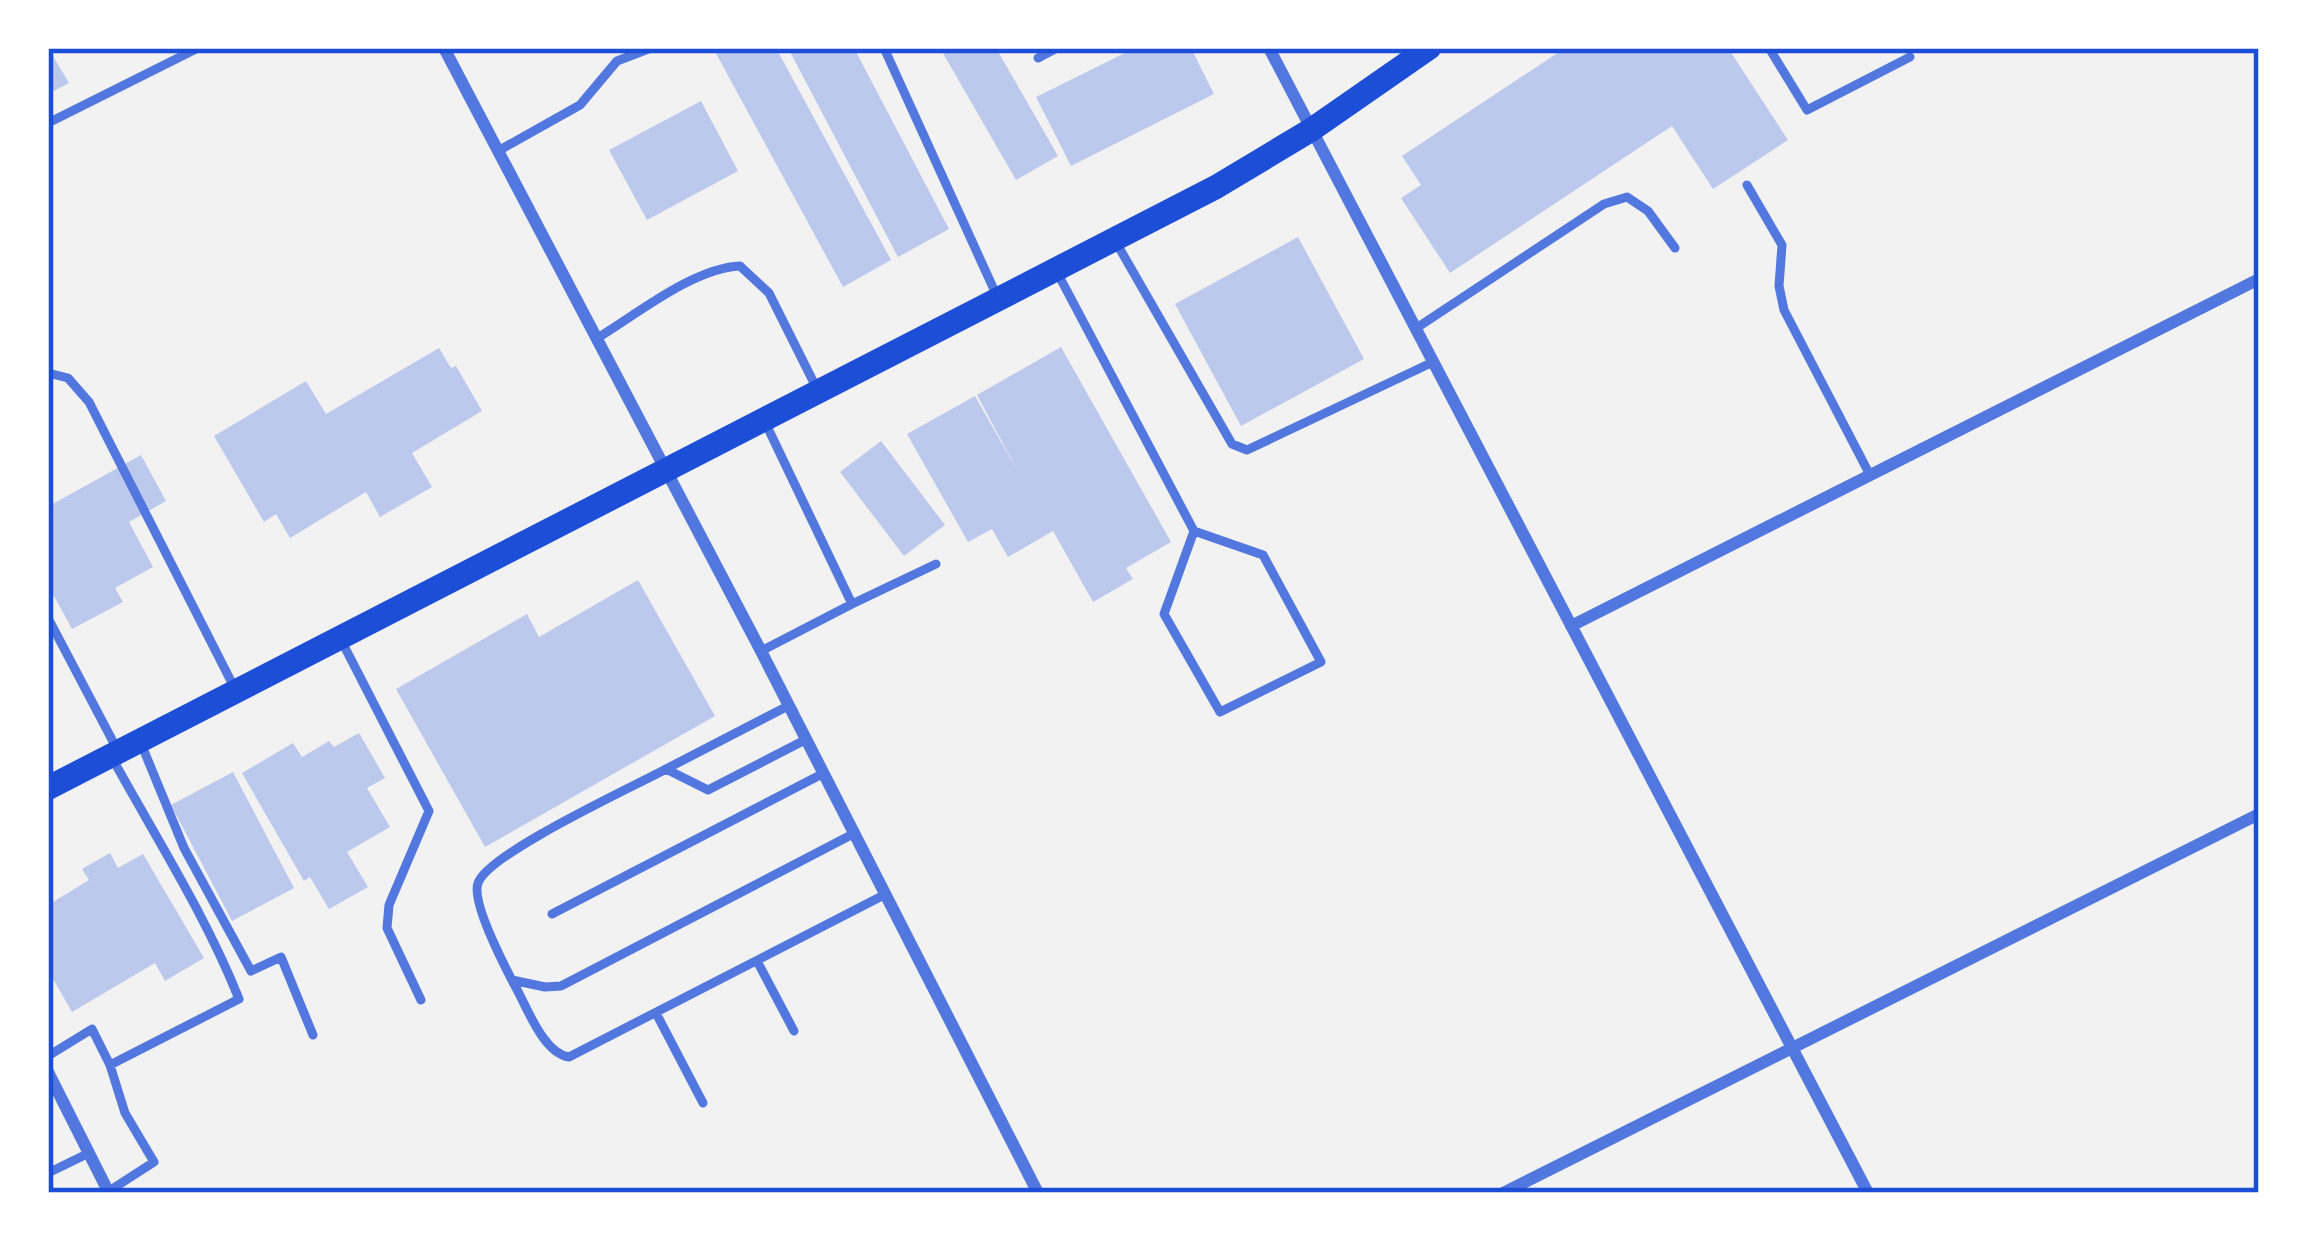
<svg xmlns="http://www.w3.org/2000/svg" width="2307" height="1241" font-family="'Times New Roman',serif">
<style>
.building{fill:#bdc9ec}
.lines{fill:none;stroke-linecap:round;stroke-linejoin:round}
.service{stroke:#5277de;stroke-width:9}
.minor{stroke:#5277de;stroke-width:12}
.secondary{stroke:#1d4ed8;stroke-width:24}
.neatline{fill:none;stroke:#1d4ed8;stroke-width:4.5}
</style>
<rect width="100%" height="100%" fill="#f2f2f2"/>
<!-- building -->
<path class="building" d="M48,48L69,83L48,94Z
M713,48H776L891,260L843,287Z
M788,48H854L949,229L898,257Z
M940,48H996L1058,156L1016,180Z
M1135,48H1191L1214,94L1071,166L1036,97Z
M1565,48H1728L1788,140L1713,189L1672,126L1450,273L1401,198L1421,185L1402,156Z
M701,101L738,171L647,220L609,150Z
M1298,237L1364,359L1241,426L1175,304Z
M1061,347L1171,542L1126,568L1133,579L1093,602L1053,531L1008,557L992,529L968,542L907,434L975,396L1018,472L977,395Z
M439,348L451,368L456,366L482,411L412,453L432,487L380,517L366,492L290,538L276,514L264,522L214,436L306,381L326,414Z
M881,441L945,525L904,556L840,472Z
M141,455L166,501L129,522L153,567L115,588L123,602L72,629L48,585V519L54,516L49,506Z
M638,580L715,716L485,847L396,689L527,614L539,637Z
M359,733L385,778L367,788L390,827L347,852L368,887L329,909L310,877L304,881L242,773L293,743L302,757L329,741L334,747Z
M233,772L294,888L232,921L171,805Z
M110,853L118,868L143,854L204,958L165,981L155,963L72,1012L48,970V905L89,880L82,869Z"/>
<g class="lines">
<!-- service -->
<path class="service" d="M884,48L996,294
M1769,48L1807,110L1910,57
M1038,58L1057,48
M48,123L198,48
M498,151L580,105L617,61L651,48
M1747,185L1782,245L1779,286L1784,310L1870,475
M1117,244L1232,444L1247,450L1433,362
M1058,274L1194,531L1263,555L1321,662L1220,712L1164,614L1194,531
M1415,329L1604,204L1627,197L1648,211L1675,248
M596,339C636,315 693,268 740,266L769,293L816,387
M48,373L68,378L89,402L234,687
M852,604L936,564
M48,618L118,751
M340,638L429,811L389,905L387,928L421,1000
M761,651L852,604L764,420
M805,740L708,790L666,769C631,788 489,853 478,883C471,902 505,967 515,986C527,1007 543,1053 569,1057L884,895
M140,741L184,848L251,971L281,957L313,1035
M666,769L788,706
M552,914L822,774
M757,961L794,1031
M512,980L545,987L561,986L853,834
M656,1013L703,1103
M48,1056L92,1029L110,1065L239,999C205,914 155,836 111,756
M48,1173L89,1153
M109,1191L154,1162L125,1113L110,1065"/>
<!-- minor -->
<path class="minor" d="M444,48L761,651L1038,1193
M1269,48L1868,1193
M1571,626L2259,279
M48,1072L109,1193
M1503,1193L2259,814"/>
<!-- secondary -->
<path class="secondary" d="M48,788L1216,187L1311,130L1429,48"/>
</g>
<!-- border -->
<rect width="2307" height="1241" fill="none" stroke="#ffffff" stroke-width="102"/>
<rect x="51" y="51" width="2205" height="1139" class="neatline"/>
</svg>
